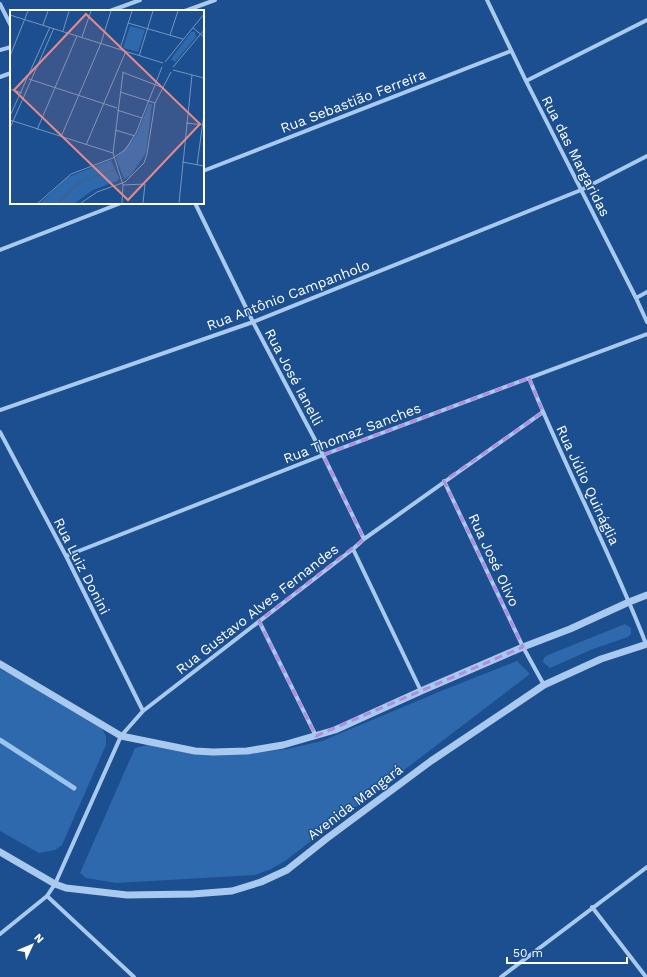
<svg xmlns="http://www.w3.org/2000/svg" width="647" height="977" font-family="'Work Sans',sans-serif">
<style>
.green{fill:#2e69ad}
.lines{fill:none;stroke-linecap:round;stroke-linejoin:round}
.stream{stroke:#9cc4f0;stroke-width:5}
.minor{stroke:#a9c9ee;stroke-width:4}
.tertiary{stroke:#a9c9ee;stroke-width:7}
.marked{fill:none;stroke:#b68bdc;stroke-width:3;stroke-dasharray:8 5;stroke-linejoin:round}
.labels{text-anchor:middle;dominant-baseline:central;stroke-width:3;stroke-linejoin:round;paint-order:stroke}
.street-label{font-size:14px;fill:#fff;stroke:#1b4f8f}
.inset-river{fill:none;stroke:#3c6290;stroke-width:2}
.inset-road{fill:none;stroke:#7695bc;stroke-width:1}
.view{fill:#e88989;fill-opacity:0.15;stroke:#e88989;stroke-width:2}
.inset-edge{fill:none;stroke:#fff;stroke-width:2}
</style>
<rect width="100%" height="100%" fill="#1b4f8f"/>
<!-- green -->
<path class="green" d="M625,624L631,628V634L628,637L593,649L550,668L543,662L544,658L548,655Z
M517,661L530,674L285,861L271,869L255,875L116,883L86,878L80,873L135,748L153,744L196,753L240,755L287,749L322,741L441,691Z
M0,669L28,683L101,727L106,736V745L62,845L55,850L39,853L0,831Z"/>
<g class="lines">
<!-- stream -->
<path class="stream" d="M0,740L74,788"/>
<!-- minor -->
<path class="minor" d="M487,0L526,81L636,298L647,322
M0,4L11,26
M110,11L140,0
M185,11L215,0
M0,50L11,47
M0,77L11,73
M526,81L647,20
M203,171L511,51
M195,203L253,322L323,455L364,539
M0,250L121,203
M636,298L647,292
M529,378C565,468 611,553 646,644
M0,410L253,322L581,190L647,156
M0,432L66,556L143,711
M444,481L523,647L544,685
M353,549L421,691
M66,556L323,455L647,334
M259,621L316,736
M47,896L134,977
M592,907L646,977
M0,934L47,896L55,884L121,736L143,711L353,549L364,539L543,412
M501,977L647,867"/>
<!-- tertiary -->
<path class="tertiary" d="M0,664L121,736L195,751L213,752L247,751L283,745L335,730L421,691L523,647L570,629L629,602L647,595
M0,852L55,884L66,888L127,895L193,894L232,891L261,882L287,870L326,839L431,761L544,685L601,659L647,644"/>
</g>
<!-- marked area -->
<path class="marked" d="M529,378L543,412L444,481L523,647L316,736L259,621L364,539L323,455Z"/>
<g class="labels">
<!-- street labels -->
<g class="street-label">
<text transform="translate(353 101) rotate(-21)">Rua Sebastião Ferreira</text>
<text transform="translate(576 156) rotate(63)">Rua das Margaridas</text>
<text transform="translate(288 295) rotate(-21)">Rua Antônio Campanholo</text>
<text transform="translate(294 377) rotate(62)">Rua José Ianelli</text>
<text transform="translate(352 433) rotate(-21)">Rua Thomaz Sanches</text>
<text transform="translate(588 485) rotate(65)">Rua Júlio Quináglia</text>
<text transform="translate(494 560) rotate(65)">Rua José Olivo</text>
<text transform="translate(82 566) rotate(63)">Rua Luiz Donini</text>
<text transform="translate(257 609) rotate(-38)">Rua Gustavo Alves Fernandes</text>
<text transform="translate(355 802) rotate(-37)">Avenida Mangará</text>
</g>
</g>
<!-- overview -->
<g transform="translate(10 10)">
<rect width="194" height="194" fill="#1b4f8f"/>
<path d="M120,16L135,20L128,42L113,38ZM181,22H185L186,27L165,52L161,49ZM139,94H142L136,143L120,166L114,169L106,148L126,126ZM101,150L109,168L107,171L83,180L65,193H30L58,167Z" fill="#2e69ad"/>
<path class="inset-river" d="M48,193L70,172L104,160"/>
<path class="inset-road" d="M0,5L153,53M118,13L173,29M33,15L38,1M183,18L194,27M53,21L59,1M160,25L168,1M72,27L81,1M110,39L122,1M0,46L18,1M129,46L143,1M155,52L194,4M163,57L194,20M163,60L194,68M112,62L151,77M19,69L107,98M0,79L12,83M110,82L145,93M107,100L132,108M0,106L40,17M0,110L103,143M176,113L194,115M0,118L44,18M27,120L67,26M105,120L125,126M51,127L91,33L101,1M76,135L116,41M172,152L194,156M187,155L194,104M113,175L135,174L133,193M28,193L61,164L103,148L115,140L126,123L152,57M71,193L87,182L115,172L134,153L137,144L145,93L161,62M112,193L113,175L103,143L113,63M169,193L182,65"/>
<path class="view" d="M76,4L190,114L118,190L4,80Z"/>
<rect width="194" height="194" class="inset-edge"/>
</g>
<!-- north arrow -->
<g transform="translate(32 945) rotate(46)" stroke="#1b4f8f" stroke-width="3" paint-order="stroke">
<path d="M0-3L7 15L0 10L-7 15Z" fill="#ffffff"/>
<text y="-6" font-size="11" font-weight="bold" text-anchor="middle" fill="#ffffff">N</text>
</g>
<!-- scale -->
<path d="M507 957v6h120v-6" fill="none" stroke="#ffffff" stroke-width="2"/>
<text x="513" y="957" font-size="12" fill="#ffffff" stroke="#1b4f8f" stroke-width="3" paint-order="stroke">50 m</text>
</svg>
